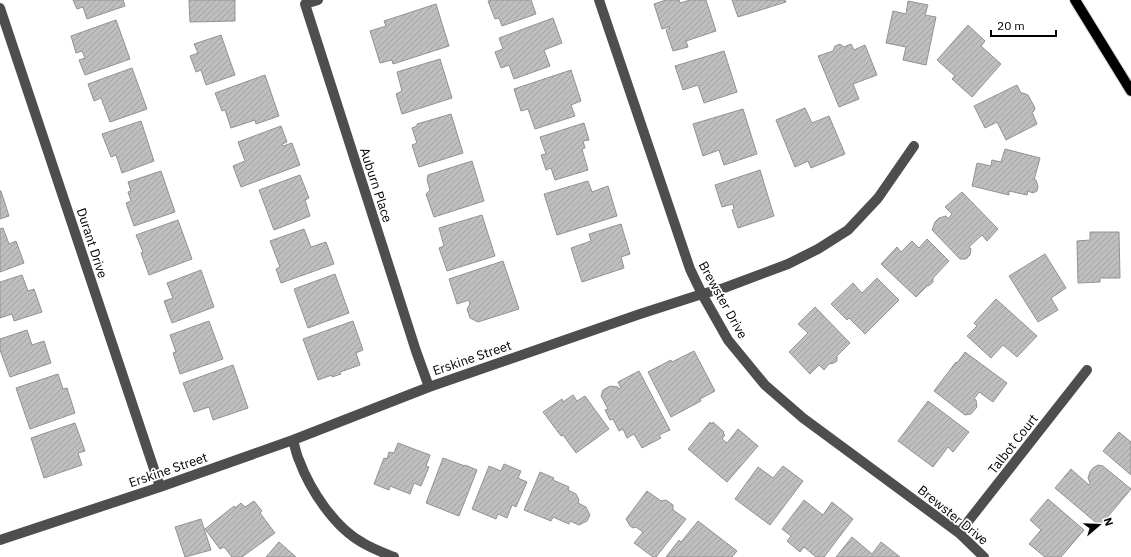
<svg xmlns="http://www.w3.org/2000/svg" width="1131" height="557" font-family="'IBM Plex Sans',sans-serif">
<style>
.building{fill:url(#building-hatch);stroke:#929292}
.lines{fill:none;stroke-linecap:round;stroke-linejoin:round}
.major-casing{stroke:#dbdbdb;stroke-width:12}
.minor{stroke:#4e4e4e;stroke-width:10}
.major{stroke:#000;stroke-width:10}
.labels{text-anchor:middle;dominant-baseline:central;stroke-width:3.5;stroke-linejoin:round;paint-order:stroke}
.street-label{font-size:13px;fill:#000;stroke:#fff}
</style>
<defs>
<pattern id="building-hatch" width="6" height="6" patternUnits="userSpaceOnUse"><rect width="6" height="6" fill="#bebebe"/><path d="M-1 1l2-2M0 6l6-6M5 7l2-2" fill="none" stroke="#a2a2a2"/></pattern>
</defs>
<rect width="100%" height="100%" fill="#fff"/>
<!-- building -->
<path class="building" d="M73,0H123L125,6L87,19L83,7L77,9Z
M189,0H235V21L190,22Z
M492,0H531L536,14L502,26L499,18L495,19L488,1Z
M666,0H679L680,3L690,0H706L716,31L686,41L688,47L673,51L666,30L670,28L669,27L662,29L654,4Z
M732,0H785L786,2L738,17Z
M908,1L928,5L925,15L936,17L926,65L903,60L906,47L886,43L893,11L906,14Z
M436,4L449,46L393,64L392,60L380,63L370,31L386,26L384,21Z
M553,18L562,43L544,50L550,66L514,79L509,65L501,68L495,52L503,49L499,38Z
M116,20L130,59L85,75L79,60L85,58L82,51L76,53L71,36Z
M968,25L985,41L981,46L1001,64L972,97L952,79L955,76L937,60Z
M221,35L235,75L206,85L201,70L196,72L190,56L198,53L194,44Z
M840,44L844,47L851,44L854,50L865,45L877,75L853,84L859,99L839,107L818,56L833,51L835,46Z
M724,51L737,92L704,103L698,85L683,90L675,66Z
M440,59L452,98L402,114L396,94L402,91L397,72Z
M132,68L147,109L110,122L101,98L94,101L88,84Z
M571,70L581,101L571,105L575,116L535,129L528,109L521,111L514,89Z
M265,75L279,116L256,124L255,120L231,128L225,110L222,111L215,93Z
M1017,85L1021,93H1023L1028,95L1035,108L1034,111L1032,112L1037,124L1006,140L997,122L985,128L974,106Z
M805,108L812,123L829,116L845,154L811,168L808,161L795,167L776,120Z
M743,109L757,154L724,165L719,150L703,156L693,124Z
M451,114L463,153L419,167L412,145L417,143L412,128L417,126V124Z
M141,121L154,161L122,173L116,155L111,157L102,134Z
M584,123L589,140L583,141L585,148L582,149L588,170L555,180L551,168L546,170L541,155L546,154L540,137Z
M281,126L287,142L282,144L283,146L292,143L300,165L241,187L233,166L245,161L238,142Z
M1005,149L1040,158L1034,180H1036L1038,186L1037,191L1033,193L1028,191L1027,195L1009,191V195L972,186L977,163L991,166L992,160L1001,162Z
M472,161L484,201L434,217L426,194L430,190L427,180L428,175Z
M760,170L774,216L738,228L732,210L734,209L733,204L722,207L715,185Z
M161,171L175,212L134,226L126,203L131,201L128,192L131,191L128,182Z
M300,175L309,198L305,200L310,216L274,230L259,190Z
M588,181L592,192L608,186L617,216L557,235L544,194Z
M0,191H1L9,216L0,219Z
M962,192L998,229L987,241L982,235L969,247L971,249L970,255L966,259H960L932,230L935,222L939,218L946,216L948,219L952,214L945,207Z
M482,215L495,256L447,271L439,248L444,246L439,228Z
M178,220L192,259L149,275L141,253L143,252L136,235Z
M621,224L630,254L621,257L624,268L582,282L571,248L591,241L589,234Z
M3,228L9,244L16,241L24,263L0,272V229Z
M304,229L311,247L326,242L334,264L281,283L276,269L280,267L270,241Z
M1090,232H1119L1120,278H1100V282L1078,283L1077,241L1090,240Z
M927,239L949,261L933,278V282L930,285L927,286L916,297L881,264L897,247L901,252L912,241L919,248Z
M1045,254L1066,288L1051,298L1058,310L1038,322L1009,276Z
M503,261L519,309L478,322L470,318L467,309L470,304L469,300L457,304L449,279Z
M201,270L214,307L172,323L164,301L173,298L167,283Z
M335,274L349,313L308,328L294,289Z
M22,275L28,291L34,289L42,312L14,321L12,314L0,318V282Z
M877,278L899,300L865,334L849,318L847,320L831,304L853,283L862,293Z
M996,299L1037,336L1017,357L1003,345L991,358L967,336L977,326L974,323Z
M815,307L850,343L837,356V361L834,363L829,364L824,370L819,365L810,374L789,352L808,333L798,324Z
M209,321L223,359L180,374L173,353L176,352L170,335Z
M353,321L363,350L356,353L360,365L340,372L341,374L332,377V375L318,380L303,339Z
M27,330L32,345L44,341L51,363L10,377L0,350V339Z
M694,351L715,391L700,399L701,401L671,417L648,372L671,360L672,362Z
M965,352L1007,383L993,402L979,392L974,399L976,400L977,407L971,414L965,415L934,391L956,362L957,363Z
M233,365L248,408L213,420L209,407L194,412L183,383Z
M639,371L670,430L659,435L661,438L642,448L634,434L627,438L623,429L619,431L613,419L610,420L605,410L608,409L601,396L603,390L610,386L618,387V389L621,388L618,382Z
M58,374L63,389L67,388L75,413L30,429L16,388Z
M573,395L577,401L585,396L609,429L576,453L563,435L561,436L543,412L562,399L563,402Z
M928,401L969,432L953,452L948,447L933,467L898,441Z
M710,422L712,424L713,422L724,432L723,433L725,435L722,439L727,443L738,429L758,446L727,482L688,449Z
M75,423L85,451L78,453L82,465L44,478L31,438Z
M1119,432L1131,442V475L1103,451Z
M398,443L430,455L426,466L429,467L421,486L414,483L410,494L390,486L389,490L374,484L384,458L387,459L389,452L394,453Z
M443,458L465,466V465L477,470L459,516L426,503Z
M504,464L521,471L518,478L527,482L516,507L512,505L507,518L498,514L496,519L472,509L489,466L501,471Z
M1098,465L1103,466L1131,489L1100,526L1055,488L1071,469L1089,485L1090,483L1088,478L1090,472L1093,468Z
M783,466L803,481L770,525L735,499L758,467L773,478Z
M540,472L554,478L553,480L569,487L568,490L576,494L579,500L578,503L586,507L590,515L587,521L579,525L570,521L569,524L553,517L551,521L524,510Z
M647,491L661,501L666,500L673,505V510L686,519L656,557H653L634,543L643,532L636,527L633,528L630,526L626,519Z
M1048,499L1084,530L1061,557H1045L1029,544L1041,530L1030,520Z
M804,500L823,515L832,502L853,519L824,557H816L804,547L800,552L787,541L791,536L782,529Z
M254,501L262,511L260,513L275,533L242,557H232L224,547L220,549L205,529L234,506L235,508L241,503L245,507Z
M201,519L211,550L185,557L175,527Z
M698,521L737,551L732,557H666L679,540L681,542Z
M852,537L872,554L881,542L900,557H836Z
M279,542L296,557H266Z"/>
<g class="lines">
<defs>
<path id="major" d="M1075,0L1131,91"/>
</defs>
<!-- major casing -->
<use href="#major" class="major-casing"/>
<!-- minor -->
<path class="minor" d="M318,0L305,4L416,351L429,387
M599,0L690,269L702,294L728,340L765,385L803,418L959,533L984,557
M0,8L160,487
M293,440C295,446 296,454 299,460C310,490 335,528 363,543C373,549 384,553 394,557
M959,533L1087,370
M0,540L160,487L293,440L429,387L640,314L702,294L724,288L788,264L818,249L848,230L878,198L914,146"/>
<!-- major -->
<use href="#major" class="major"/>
</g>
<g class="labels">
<!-- street labels -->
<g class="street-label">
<text transform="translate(376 185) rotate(72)">Auburn Place</text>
<text transform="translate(92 243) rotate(72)">Durant Drive</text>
<text transform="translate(723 300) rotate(61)">Brewster Drive</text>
<text transform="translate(472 358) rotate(-19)">Erskine Street</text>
<text transform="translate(1013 444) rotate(-52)">Talbot Court</text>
<text transform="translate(168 470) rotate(-19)">Erskine Street</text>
<text transform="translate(953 515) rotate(39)">Brewster Drive</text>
</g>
</g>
<!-- north arrow -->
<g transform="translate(1099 525) rotate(71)" stroke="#ffffff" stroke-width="3" paint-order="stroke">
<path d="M0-3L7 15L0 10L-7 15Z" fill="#000000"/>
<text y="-6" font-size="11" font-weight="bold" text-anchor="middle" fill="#000000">N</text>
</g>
<!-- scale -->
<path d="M991 30v6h65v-6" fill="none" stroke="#000000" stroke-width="2"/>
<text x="997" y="30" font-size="12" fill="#000000" stroke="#ffffff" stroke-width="3" paint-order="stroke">20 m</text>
</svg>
